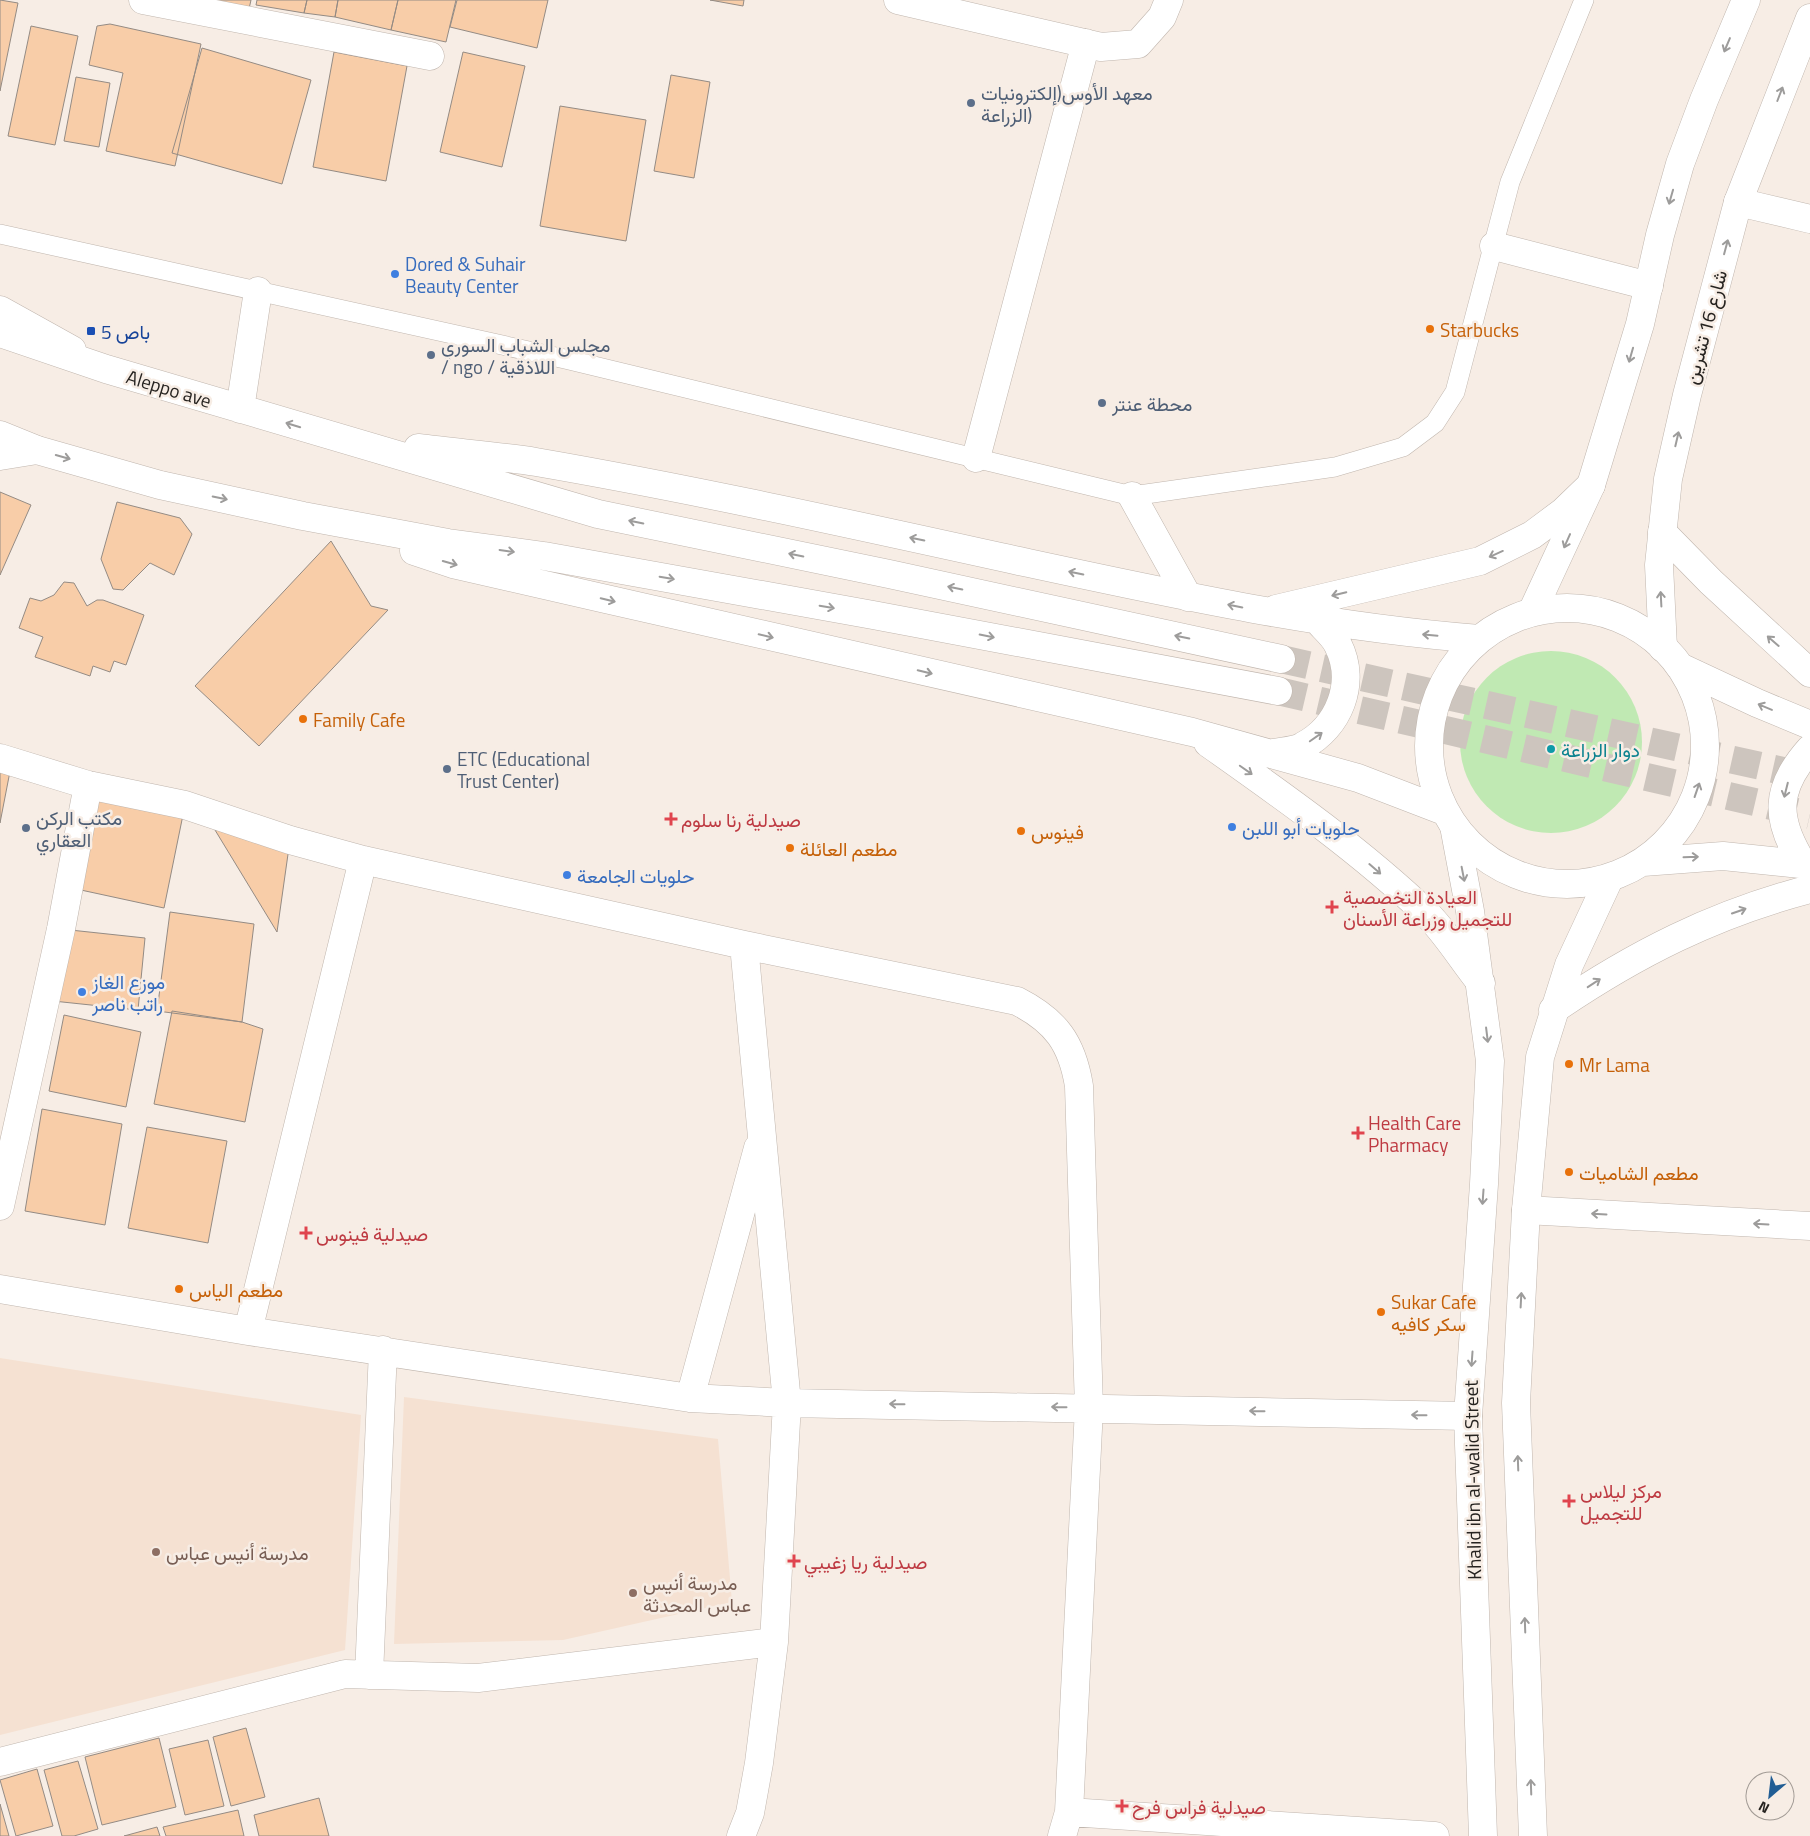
<svg xmlns="http://www.w3.org/2000/svg" width="1810" height="1836" font-family="'Titillium Web',Vazirmatn,sans-serif">
<style>
.education{fill:#f5e1d2}
.green{fill:#c0e9b3}
.building{fill:#f8cda8;stroke:#948b84}
.lines{fill:none;stroke-linecap:round;stroke-linejoin:round}
.primary-tunnel{stroke:#cdc5be;stroke-width:28;stroke-dasharray:28 14;stroke-linecap:butt}
.service-casing{stroke:#c0b6ae;stroke-width:20}
.minor-casing{stroke:#c0b6ae;stroke-width:29}
.tertiary-casing{stroke:#c0b6ae;stroke-width:29}
.primary-casing{stroke:#c0b6ae;stroke-width:29}
.service{stroke:#fff;stroke-width:19}
.minor{stroke:#fff;stroke-width:28}
.tertiary{stroke:#fff;stroke-width:28}
.primary{stroke:#fff;stroke-width:28}
.oneway{stroke:#9d9c9b}
.service-dot{fill:#5c6f8a;stroke:#f7ede5;stroke-width:2}
.shop-dot{fill:#3f7fe0;stroke:#f7ede5;stroke-width:2}
.food-dot{fill:#e8710a;stroke:#f7ede5;stroke-width:2}
.transit-dot{fill:#1a4fb4;stroke:#f7ede5;stroke-width:2}
.culture-dot{fill:#0f9aa8;stroke:#f7ede5;stroke-width:2}
.health-dot{fill:#e0444e;stroke:#f7ede5;stroke-width:2}
.education-dot{fill:#8d6e63;stroke:#f7ede5;stroke-width:2}
.labels{text-anchor:middle;dominant-baseline:central;stroke-width:5;stroke-linejoin:round;paint-order:stroke}
.service-label{font-size:19px;fill:#4e5e75;stroke:#f7ede5;text-anchor:start}
.shop-label{font-size:19px;fill:#366cbe;stroke:#f7ede5;text-anchor:start}
.street-label{font-size:19px;fill:#262320;stroke:#f7ede5}
.food-label{font-size:19px;fill:#c56008;stroke:#f7ede5;text-anchor:start}
.transit-label{font-size:19px;fill:#164399;stroke:#f7ede5;text-anchor:start}
.culture-label{font-size:19px;fill:#0d838f;stroke:#f7ede5;text-anchor:start}
.health-label{font-size:19px;fill:#be3a42;stroke:#f7ede5;text-anchor:start}
.education-label{font-size:19px;fill:#785e54;stroke:#f7ede5;text-anchor:start}
</style>
<rect width="100%" height="100%" fill="#f7ede5"/>
<!-- education -->
<path class="education" d="M0,1358L361,1415L345,1650L0,1735Z
M404,1397L718,1439L732,1602L563,1640L394,1644Z"/>
<!-- green -->
<path class="green" d="M1460 742a91 91 0 1 1 182 0a91 91 0 1 1-182 0Z"/>
<!-- building -->
<path class="building" d="M0,0L18,3L0,91Z
M212,0H251L249,9Z
M257,0H307L304,13L256,5Z
M307,0H338L335,17L304,13Z
M338,0H398L391,30L335,17Z
M398,0H456L446,42L391,30Z
M457,0H548L537,48L450,27Z
M710,0H744L743,6Z
M110,24L201,44L175,166L106,151L123,73L89,65L97,26Z
M31,26L78,36L55,145L8,136Z
M202,48L311,80L282,184L172,153Z
M334,52L407,66L386,181L313,167Z
M463,52L525,66L502,167L440,152Z
M671,75L710,82L694,178L654,171Z
M76,77L110,83L99,147L64,141Z
M560,106L646,120L626,241L540,226Z
M0,492L31,505L0,575Z
M117,502L180,518L192,534L174,575L150,563L123,590L113,589L101,559Z
M331,541L371,606L388,610L259,746L195,686Z
M64,582L74,583L87,606L97,600H103L144,615L126,665L114,661L110,672L93,666L90,676L35,657L43,637L19,628L30,598L41,601L54,595Z
M0,759L12,761L0,823Z
M88,785L185,805L164,908L67,887Z
M215,830L290,840L277,932Z
M170,912L254,924L242,1022L157,1011Z
M61,929L145,938L138,1010L53,1001Z
M172,1011L242,1022L263,1029L245,1122L154,1104Z
M64,1015L141,1032L126,1107L49,1091Z
M42,1109L122,1124L105,1225L25,1211Z
M147,1127L227,1141L208,1243L128,1228Z
M246,1728L265,1797L231,1806L213,1737Z
M159,1738L176,1807L102,1825L85,1757Z
M208,1740L224,1806L185,1815L169,1749Z
M78,1761L98,1829L74,1836H62L44,1770Z
M37,1769L53,1826L16,1836L0,1780Z
M319,1798L329,1836H259L254,1815Z
M0,1804L9,1836H0Z
M238,1810L244,1836H166L163,1827Z
M157,1827L160,1836H124Z"/>
<g class="lines">
<!-- primary-tunnel -->
<path class="primary-tunnel" d="M1281,659L1810,777
M1278,691L1810,815"/>
<defs>
<path id="service" d="M0,234L565,359L1132,496L1335,467L1403,447L1435,423L1455,392L1510,182L1584,0"/>
<path id="minor" d="M143,0L430,56
M898,0L1101,47L1138,44L1162,17L1169,0
M1738,202L1810,219
M1494,246L1649,286
M0,310L72,350
M976,458L1086,43
M0,758L88,785L185,805L290,840L363,860L744,945L1017,1001C1056,1021 1072,1043 1079,1086L1089,1408L1069,1812L1062,1836
M0,1206L61,929L88,785
M1526,1210L1810,1226
M0,1289L248,1331L690,1398L787,1403L1468,1416
M248,1331L363,860
M690,1398L758,1148
M369,1675L383,1350
M0,1762L345,1674L478,1678L774,1642
M1069,1812L1435,1836
M741,1836L750,1813L759,1763L774,1642L787,1403L744,945"/>
<path id="tertiary" d="M0,456L37,450
M1532,612L1591,485L1640,324L1660,235L1680,164L1704,100L1746,0
M1663,648L1659,565L1668,479L1687,395L1738,202L1810,18
M1454,826L1470,911L1490,1061L1484,1184L1468,1416L1483,1836
M1533,1836L1516,1403L1526,1210L1540,1057L1569,965L1609,879"/>
<path id="primary" d="M0,333L106,369L598,514L889,574L1281,659
M240,409L258,291
M0,435L37,450L160,485L303,516L448,543L544,556L873,615L1278,691
M418,448C457,453 497,456 536,462C698,490 859,526 1019,561C1172,594 1323,627 1479,639
M1132,496L1188,597
M1662,532L1711,582L1810,673
M414,551L453,564L606,599L1192,732L1358,778L1444,811
M1429 746a138 138 0 1 1 276 0a138 138 0 1 1-276 0Z
M1276,609L1480,561L1532,535L1563,512L1591,485
M1680,667L1757,703L1810,725
M1208,743C1283,796 1360,850 1427,914C1447,934 1463,961 1481,983
M1273,753C1282,751 1295,751 1303,746C1339,727 1357,683 1338,645C1334,636 1324,628 1318,621
M1643,862L1723,856L1810,865
M1803,864C1775,820 1774,789 1810,749
M1553,1010C1635,954 1714,914 1810,889"/>
</defs>
<!-- service casing -->
<use href="#service" class="service-casing"/>
<!-- minor casing -->
<use href="#minor" class="minor-casing"/>
<!-- tertiary casing -->
<use href="#tertiary" class="tertiary-casing"/>
<!-- primary casing -->
<use href="#primary" class="primary-casing"/>
<!-- service -->
<use href="#service" class="service"/>
<!-- minor -->
<use href="#minor" class="minor"/>
<!-- tertiary -->
<use href="#tertiary" class="tertiary"/>
<!-- primary -->
<use href="#primary" class="primary"/>
</g>
<!-- one-way arrows -->
<defs><path id="oneway-shaft" d="M-6 0H5M1.5-3L5.5 0L1.5 3" fill="none" stroke-width="1.6" stroke-linecap="round" stroke-linejoin="round" transform="scale(1.25)"/></defs>
<g class="oneway">
<use href="#oneway-shaft" transform="translate(1727 45) rotate(113)"/>
<use href="#oneway-shaft" transform="translate(1780 94) rotate(-69)"/>
<use href="#oneway-shaft" transform="translate(1671 197) rotate(106)"/>
<use href="#oneway-shaft" transform="translate(1726 247) rotate(-75)"/>
<use href="#oneway-shaft" transform="translate(1631 355) rotate(106)"/>
<use href="#oneway-shaft" transform="translate(293 425) rotate(-163)"/>
<use href="#oneway-shaft" transform="translate(1677 439) rotate(-77)"/>
<use href="#oneway-shaft" transform="translate(63 457) rotate(16)"/>
<use href="#oneway-shaft" transform="translate(220 498) rotate(12)"/>
<use href="#oneway-shaft" transform="translate(636 522) rotate(-168)"/>
<use href="#oneway-shaft" transform="translate(917 539) rotate(-168)"/>
<use href="#oneway-shaft" transform="translate(1567 541) rotate(114)"/>
<use href="#oneway-shaft" transform="translate(507 551) rotate(8)"/>
<use href="#oneway-shaft" transform="translate(1496 554) rotate(156)"/>
<use href="#oneway-shaft" transform="translate(796 555) rotate(-168)"/>
<use href="#oneway-shaft" transform="translate(450 563) rotate(16)"/>
<use href="#oneway-shaft" transform="translate(1076 573) rotate(-168)"/>
<use href="#oneway-shaft" transform="translate(667 578) rotate(10)"/>
<use href="#oneway-shaft" transform="translate(955 588) rotate(-168)"/>
<use href="#oneway-shaft" transform="translate(1339 594) rotate(167)"/>
<use href="#oneway-shaft" transform="translate(1661 599) rotate(-93)"/>
<use href="#oneway-shaft" transform="translate(608 600) rotate(13)"/>
<use href="#oneway-shaft" transform="translate(1235 606) rotate(-169)"/>
<use href="#oneway-shaft" transform="translate(827 607) rotate(10)"/>
<use href="#oneway-shaft" transform="translate(1430 635) rotate(-175)"/>
<use href="#oneway-shaft" transform="translate(766 636) rotate(13)"/>
<use href="#oneway-shaft" transform="translate(987 636) rotate(11)"/>
<use href="#oneway-shaft" transform="translate(1182 637) rotate(-168)"/>
<use href="#oneway-shaft" transform="translate(1773 641) rotate(-139)"/>
<use href="#oneway-shaft" transform="translate(925 672) rotate(13)"/>
<use href="#oneway-shaft" transform="translate(1765 707) rotate(-157)"/>
<use href="#oneway-shaft" transform="translate(1316 737) rotate(-35)"/>
<use href="#oneway-shaft" transform="translate(1246 770) rotate(35)"/>
<use href="#oneway-shaft" transform="translate(1697 790) rotate(-71)"/>
<use href="#oneway-shaft" transform="translate(1786 790) rotate(104)"/>
<use href="#oneway-shaft" transform="translate(1691 857) rotate(-2)"/>
<use href="#oneway-shaft" transform="translate(1375 869) rotate(41)"/>
<use href="#oneway-shaft" transform="translate(1463 874) rotate(79)"/>
<use href="#oneway-shaft" transform="translate(1739 911) rotate(-19)"/>
<use href="#oneway-shaft" transform="translate(1594 983) rotate(-33)"/>
<use href="#oneway-shaft" transform="translate(1487 1035) rotate(83)"/>
<use href="#oneway-shaft" transform="translate(1483 1197) rotate(94)"/>
<use href="#oneway-shaft" transform="translate(1599 1214) rotate(-177)"/>
<use href="#oneway-shaft" transform="translate(1761 1224) rotate(-177)"/>
<use href="#oneway-shaft" transform="translate(1521 1300) rotate(-87)"/>
<use href="#oneway-shaft" transform="translate(1472 1359) rotate(94)"/>
<use href="#oneway-shaft" transform="translate(897 1404) rotate(-179)"/>
<use href="#oneway-shaft" transform="translate(1059 1407) rotate(-179)"/>
<use href="#oneway-shaft" transform="translate(1257 1411) rotate(-179)"/>
<use href="#oneway-shaft" transform="translate(1419 1415) rotate(-179)"/>
<use href="#oneway-shaft" transform="translate(1518 1463) rotate(-92)"/>
<use href="#oneway-shaft" transform="translate(1525 1625) rotate(-92)"/>
<use href="#oneway-shaft" transform="translate(1531 1787) rotate(-92)"/>
</g>
<!-- markers -->
<g class="service-dot">
<circle cx="971" cy="103" r="5"/>
<circle cx="431" cy="355" r="5"/>
<circle cx="1102" cy="403" r="5"/>
<circle cx="447" cy="769" r="5"/>
<circle cx="26" cy="828" r="5"/>
</g>
<g class="shop-dot">
<circle cx="395" cy="274" r="5"/>
<circle cx="1232" cy="827" r="5"/>
<circle cx="567" cy="875" r="5"/>
<circle cx="82" cy="992" r="5"/>
</g>
<g class="food-dot">
<circle cx="1430" cy="329" r="5"/>
<circle cx="303" cy="719" r="5"/>
<circle cx="1021" cy="831" r="5"/>
<circle cx="790" cy="848" r="5"/>
<circle cx="1569" cy="1064" r="5"/>
<circle cx="1569" cy="1172" r="5"/>
<circle cx="179" cy="1289" r="5"/>
<circle cx="1381" cy="1312" r="5"/>
</g>
<rect class="transit-dot" x="86" y="326" width="10" height="10" rx="2.5"/>
<circle class="culture-dot" cx="1551" cy="749" r="5"/>
<g class="health-dot">
<path d="M668.5 811.5h5v5h5v5h-5v5h-5v-5h-5v-5h5z"/>
<path d="M1329.5 899.5h5v5h5v5h-5v5h-5v-5h-5v-5h5z"/>
<path d="M1355.5 1125.5h5v5h5v5h-5v5h-5v-5h-5v-5h5z"/>
<path d="M303.5 1225.5h5v5h5v5h-5v5h-5v-5h-5v-5h5z"/>
<path d="M1566.5 1493.5h5v5h5v5h-5v5h-5v-5h-5v-5h5z"/>
<path d="M791.5 1553.5h5v5h5v5h-5v5h-5v-5h-5v-5h5z"/>
<path d="M1119.5 1798.5h5v5h5v5h-5v5h-5v-5h-5v-5h5z"/>
</g>
<g class="education-dot">
<circle cx="156" cy="1552" r="5"/>
<circle cx="633" cy="1593" r="5"/>
</g>
<g class="labels">
<!-- service labels -->
<g class="service-label">
<text x="981" y="92">معهد الأوس(إلكترونيات<tspan x="981" dy="22">الزراعة)</tspan></text>
<text x="441" y="344">مجلس الشباب السوري<tspan x="441" dy="22">/ ngo / اللاذقية</tspan></text>
<text x="1112" y="403">محطة عنتر</text>
<text x="457" y="758">ETC (Educational<tspan x="457" dy="22">Trust Center)</tspan></text>
<text x="36" y="817">مكتب الركن<tspan x="36" dy="22">العقاري</tspan></text>
</g>
<!-- shop labels -->
<g class="shop-label">
<text x="405" y="263">Dored &amp; Suhair<tspan x="405" dy="22">Beauty Center</tspan></text>
<text x="1242" y="827">حلويات أبو اللبن</text>
<text x="577" y="875">حلويات الجامعة</text>
<text x="92" y="981">موزع الغاز<tspan x="92" dy="22">راتب ناصر</tspan></text>
</g>
<!-- street labels -->
<g class="street-label">
<text transform="translate(1705 327) rotate(-75)">شارع 16 تشرين</text>
<text transform="translate(169 388) rotate(17)">Aleppo ave</text>
<text transform="translate(1472 1480) rotate(-91)">Khalid ibn al-walid Street</text>
</g>
<!-- food labels -->
<g class="food-label">
<text x="1440" y="329">Starbucks</text>
<text x="313" y="719">Family Cafe</text>
<text x="1031" y="831">فينوس</text>
<text x="800" y="848">مطعم العائلة</text>
<text x="1579" y="1064">Mr Lama</text>
<text x="1579" y="1172">مطعم الشاميات</text>
<text x="189" y="1289">مطعم الياس</text>
<text x="1391" y="1301">Sukar Cafe<tspan x="1391" dy="22">سكر كافيه</tspan></text>
</g>
<!-- transit labels -->
<g class="transit-label">
<text x="101" y="331">باص 5</text>
</g>
<!-- culture labels -->
<g class="culture-label">
<text x="1561" y="749">دوار الزراعة</text>
</g>
<!-- health labels -->
<g class="health-label">
<text x="681" y="819">صيدلية رنا سلوم</text>
<text x="1343" y="896">العيادة التخصصية<tspan x="1343" dy="22">للتجميل وزراعة الأسنان</tspan></text>
<text x="1368" y="1122">Health Care<tspan x="1368" dy="22">Pharmacy</tspan></text>
<text x="316" y="1233">صيدلية فينوس</text>
<text x="1580" y="1490">مركز ليلاس<tspan x="1580" dy="22">للتجميل</tspan></text>
<text x="804" y="1561">صيدلية ريا زغيبي</text>
<text x="1132" y="1806">صيدلية فراس فرح</text>
</g>
<!-- education labels -->
<g class="education-label">
<text x="166" y="1552">مدرسة أنيس عباس</text>
<text x="643" y="1582">مدرسة أنيس<tspan x="643" dy="22">عباس المحدثة</tspan></text>
</g>
</g>
<!-- north arrow -->
<g transform="translate(1770 1796) rotate(208)"><circle r="24" fill="#f7ede5" stroke="#a39c96"/>
<path d="M0-4L9 19L0 12L-9 19Z" fill="#215d94"/>
<text y="-8" font-size="14" font-weight="bold" text-anchor="middle" fill="#262320">N</text>
</g>
</svg>
